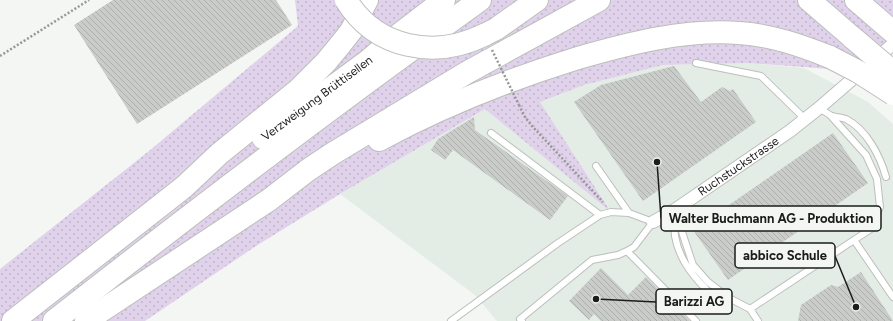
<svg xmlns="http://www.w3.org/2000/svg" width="893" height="321" font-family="Figtree,sans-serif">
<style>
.built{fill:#e3ede5}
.grass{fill:url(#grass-dots)}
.building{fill:url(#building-back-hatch)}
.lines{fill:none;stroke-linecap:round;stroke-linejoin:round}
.lane-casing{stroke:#bcbfbc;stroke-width:8}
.street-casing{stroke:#bcbfbc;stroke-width:14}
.highway-casing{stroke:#bcbfbc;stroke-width:24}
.path{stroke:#959895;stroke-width:2.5;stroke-dasharray:2 2;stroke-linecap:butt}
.lane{stroke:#fff;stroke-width:6}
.street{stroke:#fff;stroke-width:12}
.highway{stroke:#fff;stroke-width:22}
.highway-bridge-casing{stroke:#bcbfbc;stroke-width:24;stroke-linecap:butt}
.path-bridge{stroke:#959895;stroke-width:2.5;stroke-dasharray:2 2;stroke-linecap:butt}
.highway-bridge{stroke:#fff;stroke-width:22}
.labels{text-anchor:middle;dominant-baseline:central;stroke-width:3;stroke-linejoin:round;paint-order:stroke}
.street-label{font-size:12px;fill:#1b1c1b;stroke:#f3f6f3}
.leader{fill:none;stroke:#1b1c1b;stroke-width:1.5}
.callout-dot{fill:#1b1c1b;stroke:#f3f6f3;stroke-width:1.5}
.callout{fill:#f3f6f3;stroke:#1b1c1b;stroke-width:1.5}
.callout-label{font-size:13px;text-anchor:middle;font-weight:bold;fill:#1b1c1b}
</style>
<defs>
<pattern id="grass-dots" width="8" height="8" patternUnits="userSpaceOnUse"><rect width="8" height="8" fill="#e1d2eb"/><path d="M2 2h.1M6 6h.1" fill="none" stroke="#c0b4c9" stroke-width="1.8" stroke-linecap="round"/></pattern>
<pattern id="building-back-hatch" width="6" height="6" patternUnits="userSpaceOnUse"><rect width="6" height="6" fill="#c9ccc9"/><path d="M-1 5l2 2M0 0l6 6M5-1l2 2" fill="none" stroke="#acafac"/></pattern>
</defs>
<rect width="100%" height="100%" fill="#f3f6f3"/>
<!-- built -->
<path class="built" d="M747,63L804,68L868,102L893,124V321H497L475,295L340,194L485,109L610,210L540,102L584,85L663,65Z"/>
<!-- grass -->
<path class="grass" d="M295,0H893V42L857,71L747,63L663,65L584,85L540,102L611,212L485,109L340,194L256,246L145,321H0V269L149,151L298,26Z"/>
<!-- building -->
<path class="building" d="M113,0H276L292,25L137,124L74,25Z
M674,66L701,102L722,87L730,91L733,89L756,122L643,201L574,102L601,85Z
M474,117L475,130L568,196L550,220L453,150L445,160L431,150L438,139Z
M833,133L868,183L728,280L693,230Z
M601,268L628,295L646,277L690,321H601L594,314L589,320L569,301Z
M861,272L893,321H798L801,305L831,285L838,287Z"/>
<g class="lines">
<defs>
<path id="lane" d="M696,63L761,76L805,119
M819,108L830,115L866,155L877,179L880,207L871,229L854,240L893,297
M831,116C835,117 841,117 846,119C867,130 880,156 886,177
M491,133L600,215
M596,166L629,213
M676,209L683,235L693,265L708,282L729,298L750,309L758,321
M675,217C675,223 674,230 675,236C679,261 696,280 714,297
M750,309L854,240
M451,321L558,243L600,215L611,212L629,213L653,222L634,247L627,251
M522,321L520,319L592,260L618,255L627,251L696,321"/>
<g id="street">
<path id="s1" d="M653,222L676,209L790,131L819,108L893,44"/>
</g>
<g id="highway">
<path d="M809,0L853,38"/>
<path d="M856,0L893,32"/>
<path d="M484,35L496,29L537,0"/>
<path id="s2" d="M263,138L369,60L401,33L444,0"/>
<path d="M379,140C442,106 510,79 578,58C630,43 685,29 739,33C771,35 800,45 830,57"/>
<path d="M13,321L184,187L219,154L298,90L326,62L340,45L351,31L367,0"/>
<path d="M54,321C194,211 335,104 480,0"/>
<path d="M86,321L269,200L308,170L332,154L466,73L599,0"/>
</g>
</defs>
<!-- lane casing -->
<use href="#lane" class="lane-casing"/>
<!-- street casing -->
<use href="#street" class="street-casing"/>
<!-- highway casing -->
<use href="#highway" class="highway-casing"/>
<!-- path -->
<path class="path" d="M0,56L89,0
M519,105L525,117L532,126L603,202"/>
<!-- lane -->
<use href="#lane" class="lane"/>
<!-- street -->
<use href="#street" class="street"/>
<!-- highway -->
<use href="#highway" class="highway"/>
<defs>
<path id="highway-bridge" d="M346,0C376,49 435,59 484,35
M853,38L893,72
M830,57L857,71L893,94"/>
</defs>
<!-- highway-bridge casing -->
<use href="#highway-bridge" class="highway-bridge-casing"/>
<!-- path-bridge -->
<path class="path-bridge" d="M492,50L519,105"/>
<!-- highway-bridge -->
<use href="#highway-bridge" class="highway-bridge"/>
</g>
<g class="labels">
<!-- street labels -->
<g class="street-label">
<text stroke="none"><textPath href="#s2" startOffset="67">Verzweigung Brüttisellen</textPath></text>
<text stroke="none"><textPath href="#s1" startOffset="102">Ruchstuckstrasse</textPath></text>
</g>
</g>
<!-- callouts -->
<path class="leader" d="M657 162L661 218M856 307L835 256M596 299L656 302"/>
<g class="callout-dot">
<circle cx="657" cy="162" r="4"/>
<circle cx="856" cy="307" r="4"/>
<circle cx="596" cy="299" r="4"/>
</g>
<g class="callout">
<rect x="661" y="206" width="220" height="25" rx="4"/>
<rect x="735" y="243" width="100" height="25" rx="4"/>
<rect x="656" y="289" width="76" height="25" rx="4"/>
</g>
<g class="callout-label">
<text x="771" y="223">Walter Buchmann AG - Produktion</text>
<text x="785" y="260">abbico Schule</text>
<text x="694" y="306">Barizzi AG</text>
</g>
</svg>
